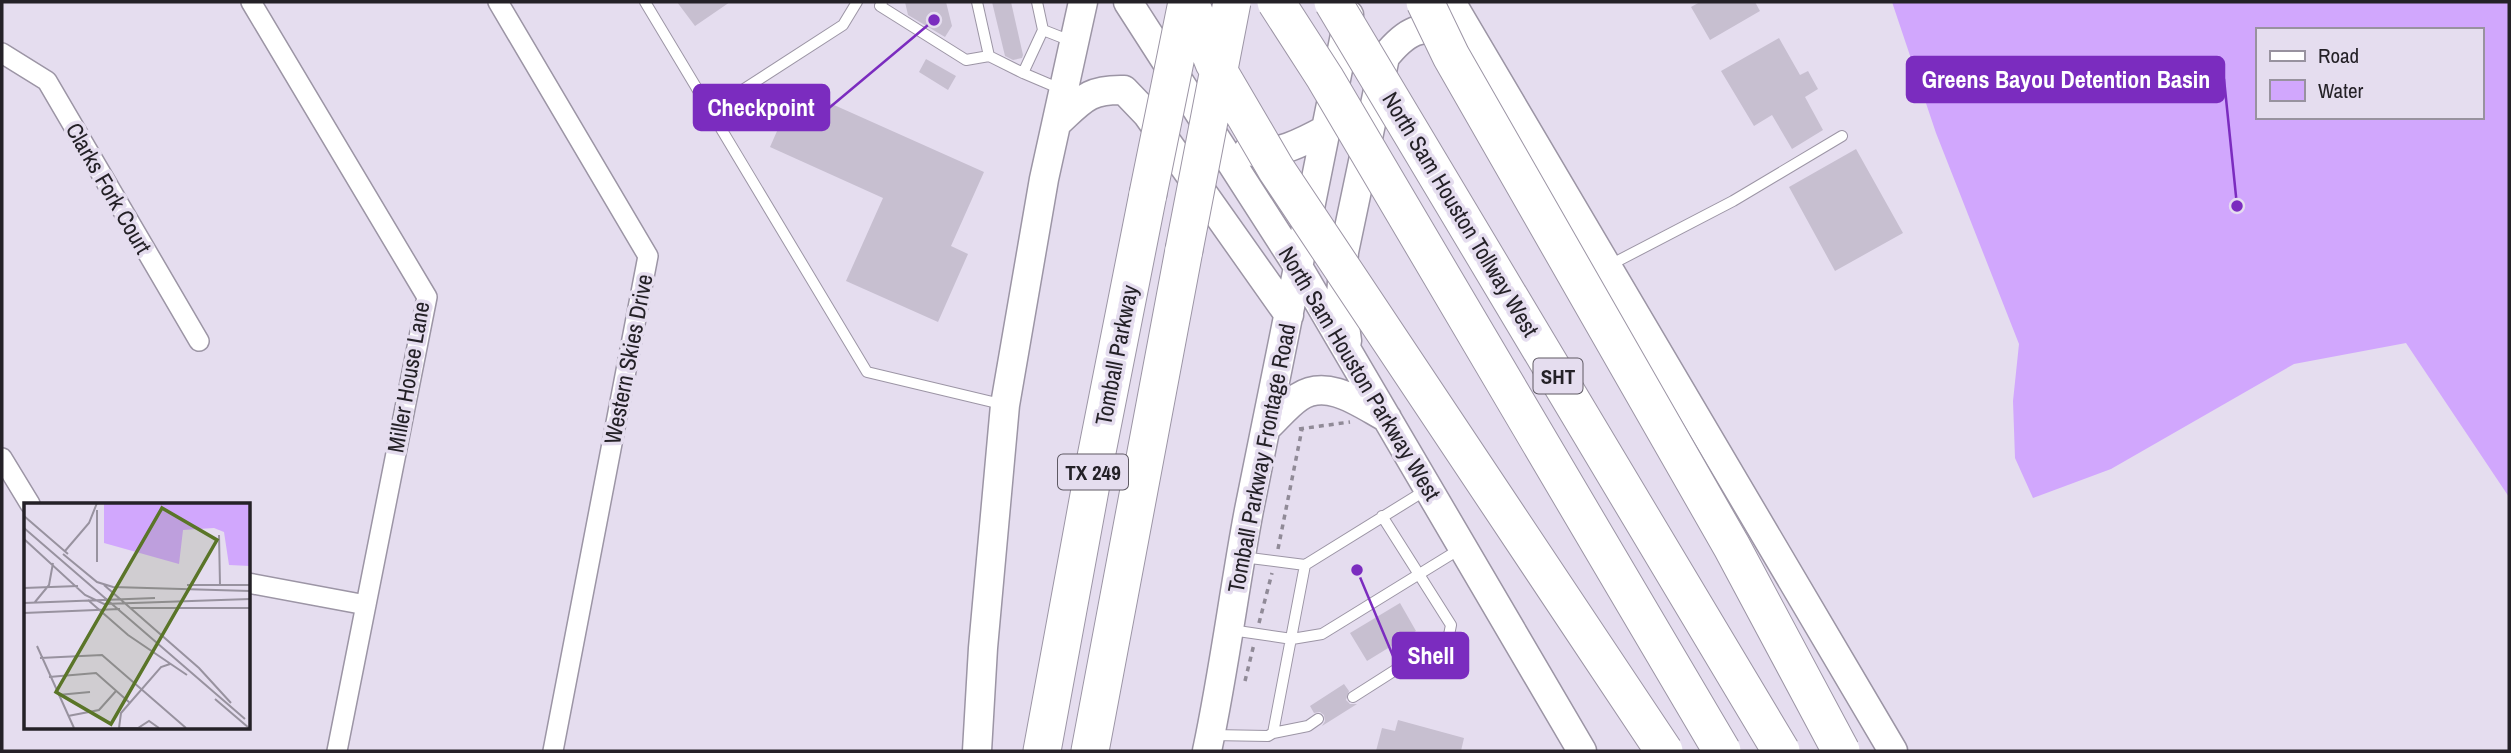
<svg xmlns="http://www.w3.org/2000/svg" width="2511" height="753" font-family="'Archivo Narrow',sans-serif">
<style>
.water{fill:#d1a7fd;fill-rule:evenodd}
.building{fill:#c7bfd0}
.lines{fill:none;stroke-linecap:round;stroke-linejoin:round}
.service-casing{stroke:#9c95a5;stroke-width:12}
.minor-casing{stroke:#9c95a5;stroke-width:22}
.secondary-casing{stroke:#9c95a5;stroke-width:31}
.motorway-casing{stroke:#9c95a5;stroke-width:39}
.path{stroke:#908a97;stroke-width:3.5;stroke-dasharray:5 5;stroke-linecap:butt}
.service{stroke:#fff;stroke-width:10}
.minor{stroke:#fff;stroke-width:19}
.secondary{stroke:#fff;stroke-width:28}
.motorway{stroke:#fff;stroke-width:37}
.motorway-bridge-casing{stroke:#9c95a5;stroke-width:39;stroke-linecap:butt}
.motorway-bridge{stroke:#fff;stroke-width:37}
.labels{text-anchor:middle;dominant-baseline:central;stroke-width:7;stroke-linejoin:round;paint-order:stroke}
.shield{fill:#e5ddef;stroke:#5e5963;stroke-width:2}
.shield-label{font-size:21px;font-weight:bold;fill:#242127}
.street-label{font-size:23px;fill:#242127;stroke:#e5ddef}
.inset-road{fill:none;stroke:#98929f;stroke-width:2}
.view{fill:#5a7528;fill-opacity:0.15;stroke:#5a7528;stroke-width:3.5}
.inset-edge{fill:none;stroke:#242127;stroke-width:3.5}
.leader{fill:none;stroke:#7b2cbf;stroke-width:2.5}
.callout-dot{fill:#7b2cbf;stroke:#e5ddef;stroke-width:2.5}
.callout{fill:#7b2cbf;stroke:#7b2cbf;stroke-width:2.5}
.callout-label{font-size:24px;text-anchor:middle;font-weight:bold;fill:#fff}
</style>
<rect width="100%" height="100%" fill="#e5ddef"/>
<!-- water -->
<path class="water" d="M1892,2H2509V497L2406,343L2294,364L2111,469L2033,498L2015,458L2013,401L2019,344L1936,133ZM2257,30H2481V117H2257Z"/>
<!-- building -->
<path class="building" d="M677,2H730L695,26Z
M905,2H946L952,26L945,37L908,15Z
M992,2H1011L1023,55L1022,58L1013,60L1005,56Z
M1700,2H1755L1760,11L1710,40L1691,7Z
M1779,38L1800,75L1808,71L1818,89L1805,97L1823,130L1792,149L1772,115L1754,126L1721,71Z
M926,59L956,76L948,90L919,72Z
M796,88L984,172L951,246L968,254L938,322L846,281L883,198L770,147Z
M1856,149L1903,233L1835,271L1789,187Z
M1400,603L1416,631L1367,661L1350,633Z
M1344,684L1349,691L1346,700L1350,704H1357L1322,726L1325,721L1324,715L1320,712L1314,713L1310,706Z
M1398,720L1464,738L1461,751H1376L1382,728L1395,731Z"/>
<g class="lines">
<defs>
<path id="service" d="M645,2L867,372L1001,404
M882,2L880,6L966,60L989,56L1023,73
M977,2L989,56
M1037,2L1043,30L1071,41
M1043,30L1023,73L1063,90
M710,111L843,25L857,2
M1608,266L1733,201L1842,136
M1242,557L1305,565L1426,490
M1231,630L1292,639L1322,634L1460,549
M1353,697L1444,639L1449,635L1451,625L1382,516
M1273,733L1308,726L1318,719
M1212,735L1268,736L1273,733L1305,565"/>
<path id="minor" d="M251,2L427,297L337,751
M498,2L648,256L553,751
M2,53L47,81L199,341
M2,458L30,504
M248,583L366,605"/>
<path id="secondary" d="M1128,2L1297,265L1582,751
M1451,2L1893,751
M1057,123C1082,100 1088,89 1124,90L1147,114L1289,315
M1248,151C1274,158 1305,141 1327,129
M1347,341L1341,297L1344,252L1385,57C1407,30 1419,25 1454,30
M1266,428C1277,418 1287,405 1299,397C1328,378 1361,404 1387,418
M977,751L983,648L1005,405L1044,179L1083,2
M1207,751C1224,671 1234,590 1249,510C1281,345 1317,180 1349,15"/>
<path id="motorway" d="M1042,751L1096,457L1148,194
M1090,751L1184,250"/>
</defs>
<!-- service casing -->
<use href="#service" class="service-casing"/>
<!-- minor casing -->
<use href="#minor" class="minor-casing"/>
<!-- secondary casing -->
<use href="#secondary" class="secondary-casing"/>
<!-- motorway casing -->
<use href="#motorway" class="motorway-casing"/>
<!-- path -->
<path class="path" d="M1299,429L1350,422
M1278,549L1302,429
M1259,623L1272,573
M1245,681L1254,644"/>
<!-- service -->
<use href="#service" class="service"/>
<!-- minor -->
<use href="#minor" class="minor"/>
<!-- secondary -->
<use href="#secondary" class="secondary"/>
<!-- motorway -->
<use href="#motorway" class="motorway"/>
<defs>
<path id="motorway-bridge" d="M1190,2L1214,63L1276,169L1664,751
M1276,2L1325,78L1722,751
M1333,2L1781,751
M1425,2L1451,56L1732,547L1841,751
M1148,194L1187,2
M1184,250L1232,2"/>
</defs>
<!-- motorway-bridge casing -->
<use href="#motorway-bridge" class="motorway-bridge-casing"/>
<!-- motorway-bridge -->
<use href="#motorway-bridge" class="motorway-bridge"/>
</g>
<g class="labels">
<!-- shield labels -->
<g class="shield">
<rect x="1533.5" y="358.5" width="49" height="35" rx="5"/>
<rect x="1058" y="454.5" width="70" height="35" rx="5"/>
</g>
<g class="shield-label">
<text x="1558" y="376">SHT</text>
<text x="1093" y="472">TX 249</text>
</g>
<!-- street labels -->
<g class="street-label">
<text transform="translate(109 188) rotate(60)">Clarks Fork Court</text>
<text transform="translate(1461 214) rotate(59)">North Sam Houston Tollway West</text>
<text transform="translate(1116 355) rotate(-79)">Tomball Parkway</text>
<text transform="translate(628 359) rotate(-79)">Western Skies Drive</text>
<text transform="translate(1360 373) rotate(59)">North Sam Houston Parkway West</text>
<text transform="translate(408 377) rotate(-80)">Miller House Lane</text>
<text transform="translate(1261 458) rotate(-79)">Tomball Parkway Frontage Road</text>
</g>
</g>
<!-- overview -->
<g transform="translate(24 503)">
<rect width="226" height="226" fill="#e5ddef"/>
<path d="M80,0H226V63L205,62L200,29L190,25L159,27L155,61L80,40Z" fill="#d1a7fd"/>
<path class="inset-road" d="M73,7V59M0,13L44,51M0,25L221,216M195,32L196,82M0,36L61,92L80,101L226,96M41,48L65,20L73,0M39,51L73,79L89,84L226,88M80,82L175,165L207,200M163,82H226M0,85L54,83M64,97L104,132L163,172M11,99L25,82L29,60M0,100L131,95M107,105H226M0,110L96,106M13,143L50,225M16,155L78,152L162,225M25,174L72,170L106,200M34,192L66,189M191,196L225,225M44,213L75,207L92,188M95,225L97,210L137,164L146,161M95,225H114L125,218L135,225"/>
<path class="view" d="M138,5L193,37L87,221L32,189Z"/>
<rect width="226" height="226" class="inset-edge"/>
</g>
<!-- callouts -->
<path class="leader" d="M2237 206L2224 79M934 20L829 108M1357 570L1393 656"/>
<g class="callout-dot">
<circle cx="2237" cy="206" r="7"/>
<circle cx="934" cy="20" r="7"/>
<circle cx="1357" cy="570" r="7"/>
</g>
<g class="callout">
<rect x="1907" y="57" width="317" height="45" rx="7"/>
<rect x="694" y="85" width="135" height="45" rx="7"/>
<rect x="1393" y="633" width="75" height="45" rx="7"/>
</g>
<g class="callout-label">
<text x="2066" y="88">Greens Bayou Detention Basin</text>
<text x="761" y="116">Checkpoint</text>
<text x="1431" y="664">Shell</text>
</g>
<!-- border -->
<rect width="2511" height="753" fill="none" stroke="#242127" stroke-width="7"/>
<!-- legend -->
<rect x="2256" y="28" width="228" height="91" fill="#e5ddef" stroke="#98929f" stroke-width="2"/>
<rect x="2270" y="51" width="35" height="10" fill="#ffffff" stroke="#98929f" stroke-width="2"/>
<text x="2318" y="63" font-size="21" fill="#242127">Road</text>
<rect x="2270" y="80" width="35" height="21" fill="#d1a7fd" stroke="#98929f" stroke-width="2"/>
<text x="2318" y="98" font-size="21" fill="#242127">Water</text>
</svg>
